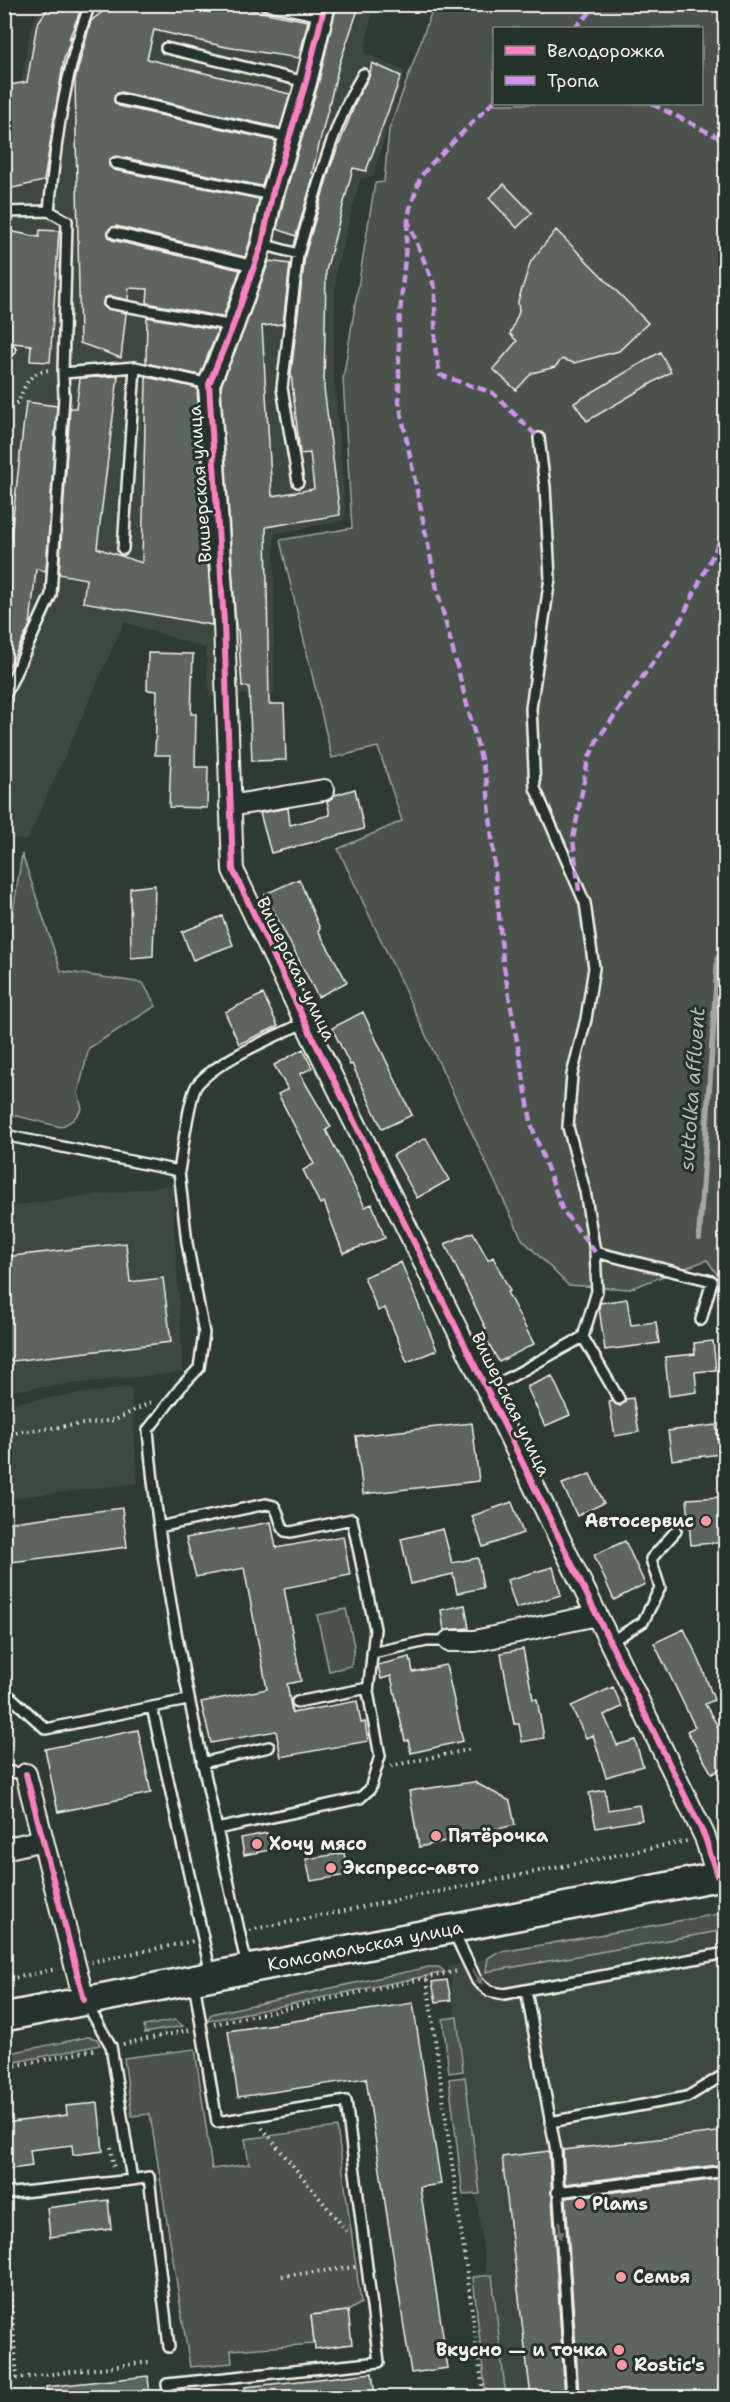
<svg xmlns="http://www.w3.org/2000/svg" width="730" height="2402" font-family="'Shantell Sans',sans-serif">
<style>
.built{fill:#3c4841}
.green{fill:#48524c;stroke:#9ea29a;stroke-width:1.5;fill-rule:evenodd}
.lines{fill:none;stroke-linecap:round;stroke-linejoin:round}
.stream{stroke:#a4a8a0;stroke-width:6}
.building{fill:#5c655e;stroke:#f4f1e8;stroke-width:1.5}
.service-casing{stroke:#f4f1e8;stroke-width:14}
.minor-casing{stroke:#f4f1e8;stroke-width:24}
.secondary-casing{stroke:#f4f1e8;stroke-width:32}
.path{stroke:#f4f1e8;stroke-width:4;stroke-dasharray:1.5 4.5;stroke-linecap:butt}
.service{stroke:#26332d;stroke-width:9}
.minor{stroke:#26332d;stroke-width:20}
.secondary{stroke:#26332d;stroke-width:27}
.quiet{stroke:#d193ec;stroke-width:4.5;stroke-dasharray:9 4.5;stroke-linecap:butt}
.cycleway-casing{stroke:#26332d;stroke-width:10}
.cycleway{stroke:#ff80c0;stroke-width:6}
.oneway{fill:#6e766e}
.poi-dot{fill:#ff9aa2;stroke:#26332d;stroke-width:2}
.labels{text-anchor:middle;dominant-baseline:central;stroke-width:6;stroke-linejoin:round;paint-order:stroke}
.street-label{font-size:18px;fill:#f4f1e8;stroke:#26332d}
.poi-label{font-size:18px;font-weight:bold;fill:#f4f1e8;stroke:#26332d;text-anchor:start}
.water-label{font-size:20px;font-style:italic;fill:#b8bab2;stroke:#26332d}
</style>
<rect width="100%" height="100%" fill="#2e3b34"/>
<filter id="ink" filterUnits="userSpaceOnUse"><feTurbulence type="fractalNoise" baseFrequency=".0167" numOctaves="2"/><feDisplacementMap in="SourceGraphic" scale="12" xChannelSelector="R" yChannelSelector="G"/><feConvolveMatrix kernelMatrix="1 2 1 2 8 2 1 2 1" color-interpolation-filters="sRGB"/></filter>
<g filter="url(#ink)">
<!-- built -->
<path class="built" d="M44,5H374L364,53L405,71L373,176L360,179L336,270L333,366L346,520L274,534V693L210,696L205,648L124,622L27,841L4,836V102L18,101L31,25Z
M172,1185L183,1372L5,1391L4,1207Z
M131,1387L138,1483L5,1499V1404Z
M725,1914V2397H501L449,1966Z"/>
<!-- green -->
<path class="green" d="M434,5H725V1286L707,1260L629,1289L568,1285L522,1239L338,849L402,821L378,747L332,758L280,540L352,528L343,379L375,183L384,182L389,130ZM494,28H702V104H494Z
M22,854L61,971L143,983L156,1006L89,1048L78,1093L82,1109L73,1120L61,1127L5,1113V966Z
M346,1609L354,1646L351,1666L329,1671L317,1615Z
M718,1914L725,1915V1930L486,1972L488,1958L496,1953Z
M429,1967H439L445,1972L208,2021L210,2015L215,2013Z
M457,2017L463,2071L449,2073L443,2019Z
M175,2020L183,2026L145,2033L144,2026Z
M88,2037L97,2039L100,2045L5,2064V2054Z
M195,2049L212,2169L249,2164L245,2139L337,2127L361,2303L348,2311L311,2315L314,2344L231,2350L232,2363L190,2367L150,2114L132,2116L124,2058Z
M465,2077L480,2194L463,2195L449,2079Z
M492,2275L506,2397H486L473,2277Z"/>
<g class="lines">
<!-- stream -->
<path class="stream" d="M699,1238L718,958L726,945"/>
</g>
<!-- building -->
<path class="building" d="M51,4H83L69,39L72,36L64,59L44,181L4,190V86L27,82L37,24Z
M112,4H220L308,21L299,58L226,47L154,30L147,59L290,94L280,128L121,92L115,95L114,102L119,106L276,141L262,186L116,156L110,159L109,166L114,170L259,199L250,241L245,257L116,226L109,229L108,235L112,240L240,270L223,317L147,303L148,289L129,288L128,300L110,296L104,298L103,305L105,308L126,313L121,358L80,343L75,80L91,21Z
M337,4H360L339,65L312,173L314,174L296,236L277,229L284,198L318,85Z
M372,63L401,76L366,171L353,168L326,271L324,388L340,515L266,527L269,704H284L286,760L252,761L249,687L242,686L238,630L236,629L221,386L244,330L269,261L290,264L283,324L262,326L272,496L314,489L310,453L300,454L291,373L305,255L330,168L359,94L369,77Z
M504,184L532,213L517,228L489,198Z
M4,230L39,237L40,230L59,231L50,362L30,361L31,345L4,342Z
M556,230L648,323L619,351L574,363L562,359L555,367L532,373L516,390L493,369L517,341L510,334L519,312L518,301L531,261Z
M147,317L218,330L200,375L146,363Z
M660,352L671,372L587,421L574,403Z
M118,376L97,548L142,563L146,377L197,388L212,625L83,602L86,579L59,574L70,408H76L80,378Z
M26,402L57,406L46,571L36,569L30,625L4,676V597Z
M148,653L193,654L191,714H196L195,767H208L207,808L169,807L171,755H155L157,691L147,690Z
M355,789L364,829L271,853L260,813L288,808L290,825L330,815L327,801L335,795Z
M299,879L320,929L318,930L347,982L318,997L265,894Z
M155,885L153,956L131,958L130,888Z
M222,916L233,945L193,960L182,932Z
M263,994L278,1026L239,1044L225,1012Z
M363,1012L412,1115L382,1129L352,1064L350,1065L332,1028Z
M303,1049L312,1068L300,1074L331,1127L326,1130L365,1207L372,1204L385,1238L343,1253L324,1202L320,1204L303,1170L314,1164L278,1094L288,1089L274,1065Z
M426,1138L449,1180L417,1198L393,1155Z
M473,1232L488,1260L493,1257L510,1291L507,1292L534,1344L499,1362L482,1331L486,1329L445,1244Z
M126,1243L130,1282L163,1278L171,1342L4,1362V1257Z
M401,1262L437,1350L407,1362L385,1308L378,1311L364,1277Z
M627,1299L631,1325L656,1322L659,1343L605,1350L599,1308L600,1303Z
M713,1341L716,1370L695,1372L697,1392L669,1396L665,1357L695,1354L694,1343Z
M552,1376L570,1415L545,1426L527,1387Z
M633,1398L639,1432L615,1436L609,1402L613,1401L620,1406L624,1403L626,1399Z
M472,1423L479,1481L363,1494L356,1436Z
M716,1425L720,1454L672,1460L668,1431Z
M590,1474L604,1503L577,1516L562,1484Z
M720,1497L724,1542L691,1545L687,1499Z
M512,1502L523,1533L483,1547L472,1516Z
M122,1508L127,1547L4,1563V1523Z
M271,1522L276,1548L343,1536L350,1575L284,1588L301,1681L287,1684L292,1713L357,1701L361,1723L365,1722L368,1741L281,1757L276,1731L211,1743L201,1702L267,1689L244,1568L196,1577L186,1538Z
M443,1529L452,1563L478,1558L483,1588L457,1593L453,1574L411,1584L401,1539Z
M625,1541L645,1584L614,1600L594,1555Z
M553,1567L561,1595L516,1608L507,1580Z
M465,1605L469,1628L444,1630L441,1610Z
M684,1629L700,1662L714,1700L705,1704L726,1741V1766L712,1774L687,1731L695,1727L654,1643Z
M523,1649L533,1699H537L544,1738L522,1742L519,1724H514L501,1653Z
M410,1657L413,1672L446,1665L463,1741L411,1753L408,1740L405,1741L391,1676L381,1679L378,1665Z
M613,1687L622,1707L604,1715L617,1745L635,1740L643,1766L606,1777L593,1735L586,1738L571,1706Z
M138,1730L151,1793L58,1812L45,1749Z
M474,1782L510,1801L515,1825L419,1847L409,1791Z
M605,1790L608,1810L639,1805L642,1820L596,1828L589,1793Z
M267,1833L270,1850L244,1855L241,1838Z
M344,1853L348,1875L311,1881L306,1859Z
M447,1980L451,2000L436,2002L432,1982Z
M413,2003L441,2184L420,2187L448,2368L411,2373L366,2078L238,2097L228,2031Z
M98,2103L103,2151L73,2155L72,2145L30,2150L32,2166L4,2170V2123L67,2115L66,2106Z
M726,2131V2164L565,2184L563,2150Z
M549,2151L565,2397H531L502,2157Z
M726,2178V2397H579L566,2198Z
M108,2200L111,2229L50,2237L47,2208Z
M348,2311L352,2344L315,2349L311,2315Z
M372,2373L375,2397H245V2387Z
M148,2376L150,2397H47L46,2387Z"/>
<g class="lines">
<defs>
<path id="service" d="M264,4L321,16
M166,48L306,82
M120,99L289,137
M115,163L272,195
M49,211C56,140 64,72 90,4
M4,212L49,211L67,221L63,373
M114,233L254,266
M262,244L298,254C316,193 330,129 363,74
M109,303L233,326
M4,349L10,350
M539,438L545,487L550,578L531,708L535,788L585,903L594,968L586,1019L572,1075L568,1127L585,1191L595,1252L597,1291L583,1337
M298,482L282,388L298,254
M123,549L135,367
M4,698L51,595L64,396L63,373L135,367L209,384
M4,1135L179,1171L187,1243L204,1333L199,1368L181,1387L148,1430C159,1564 188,1697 217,1829
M179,1171C182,1155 189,1096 197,1085C217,1060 275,1037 305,1022
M595,1252L712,1281L701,1320
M487,1390L583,1337L619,1399
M159,1527L266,1504L274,1506C280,1514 279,1523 285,1531L291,1532L352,1519L375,1629L368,1692L380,1756L370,1789L360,1798L217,1829L247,1967
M610,1642L643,1622L660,1588L651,1559L676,1531
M372,1653L427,1641H449
M4,1691L46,1729L152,1707
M188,1700L152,1707L211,1974
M297,1702L368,1688
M202,1763L269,1747
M4,1771L26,1774
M454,1933L477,1981L489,1991L504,1994L726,1953
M526,1990L556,2151L572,2398
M550,2122L687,2097L725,2074
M132,2180L149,2177L169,2347
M557,2192L726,2171
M4,2194L132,2180L111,2046L86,2003
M169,2398L167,2384L379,2362L346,2101L217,2122L194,1982"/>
<path id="minor" d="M325,4L306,82L272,195L262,244L233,326L209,384L224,624L233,870L305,1022L487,1390L705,1837L717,1876
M230,806L324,790
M449,1641H475L597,1615
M26,1774L84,2000
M4,1849L43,1840"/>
<g id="secondary">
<path id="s1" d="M4,2017L726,1875"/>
</g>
</defs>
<!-- service casing -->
<use href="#service" class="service-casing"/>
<!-- minor casing -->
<use href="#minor" class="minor-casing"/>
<!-- secondary casing -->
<use href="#secondary" class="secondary-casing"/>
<!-- path -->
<path class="path" d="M4,403H18C25,385 29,371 51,370
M4,1434L115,1420L153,1401
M391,1766L472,1749
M250,1930L687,1841
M91,1962L193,1941
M4,1980L57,1969
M427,1980L484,2398
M214,2024L458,1971
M123,2044L189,2030
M4,2068L98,2049
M262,2128L349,2234
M111,2147L114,2170
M4,2210L17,2378
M282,2276L355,2267
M4,2380L149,2362"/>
<!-- service -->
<use href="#service" class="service"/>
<!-- minor -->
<use href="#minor" class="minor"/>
<!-- secondary -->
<use href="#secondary" class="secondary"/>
<!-- quiet -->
<path class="quiet" d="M574,28L599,4
M494,101L431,164L421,176L410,208L408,221L435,288V347L440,375L493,393L539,438
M652,104L726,141
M408,221L399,326V402L437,589L487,782L503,961L532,1127L563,1211L595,1252
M726,237L722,268L726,317
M579,891L573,839L588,760L597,740L675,632L726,528"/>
<defs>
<path id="cycleway" d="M325,4L306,82L272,195L262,244L233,326L209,384L224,624L233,870L305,1022L487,1390L705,1837L717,1876
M26,1774L84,2000"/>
</defs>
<!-- cycleway casing -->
<use href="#cycleway" class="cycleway-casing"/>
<!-- cycleway -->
<use href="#cycleway" class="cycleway"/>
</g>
<!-- one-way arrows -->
<defs><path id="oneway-solid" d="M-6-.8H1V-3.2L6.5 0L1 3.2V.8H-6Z" transform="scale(1.5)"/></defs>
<g class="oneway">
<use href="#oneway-solid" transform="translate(477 1977) rotate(56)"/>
<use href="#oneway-solid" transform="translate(560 2230) rotate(86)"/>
</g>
</g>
<!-- markers -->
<g class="poi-dot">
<circle cx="706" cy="1521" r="6"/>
<circle cx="436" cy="1836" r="6"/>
<circle cx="257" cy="1844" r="6"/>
<circle cx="331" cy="1868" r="6"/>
<circle cx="580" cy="2204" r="6"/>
<circle cx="621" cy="2277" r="6"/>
<circle cx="619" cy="2350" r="6"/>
<circle cx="622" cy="2365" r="6"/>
</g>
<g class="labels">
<!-- street labels -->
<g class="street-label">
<text transform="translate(200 484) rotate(-94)">Вишерская улица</text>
<text transform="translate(296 969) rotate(64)">Вишерская улица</text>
<text transform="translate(511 1404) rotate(64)">Вишерская улица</text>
<text stroke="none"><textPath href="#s1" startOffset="368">Комсомольская улица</textPath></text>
</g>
<!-- poi labels -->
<g class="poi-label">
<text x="694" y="1521" text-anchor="end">Автосервис</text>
<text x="448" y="1836">Пятёрочка</text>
<text x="269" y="1844">Хочу мясо</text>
<text x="343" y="1868">Экспресс-авто</text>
<text x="592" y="2204">Plams</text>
<text x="633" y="2277">Семья</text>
<text x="607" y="2350" text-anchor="end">Вкусно — и точка</text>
<text x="634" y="2365">Rostic's</text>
</g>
<!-- water labels -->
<g class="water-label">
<text transform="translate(692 1089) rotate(-86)">suttolka affluent</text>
</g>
</g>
<!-- margin -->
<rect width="730" height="2402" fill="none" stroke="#26332d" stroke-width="24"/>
<rect x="12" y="12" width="706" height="2378" fill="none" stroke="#f4f1e8" stroke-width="2" filter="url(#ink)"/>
<!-- legend -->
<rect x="493" y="27" width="210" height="78" fill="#26332d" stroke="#787f78" stroke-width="1.5"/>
<rect x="505" y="46" width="30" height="9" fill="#ff80c0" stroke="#787f78" stroke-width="1.5"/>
<text x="547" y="57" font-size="18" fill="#f4f1e8">Велодорожка</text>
<rect x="505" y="76" width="30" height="9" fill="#d193ec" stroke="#787f78" stroke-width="1.5"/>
<text x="547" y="87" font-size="18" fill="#f4f1e8">Тропа</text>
</svg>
